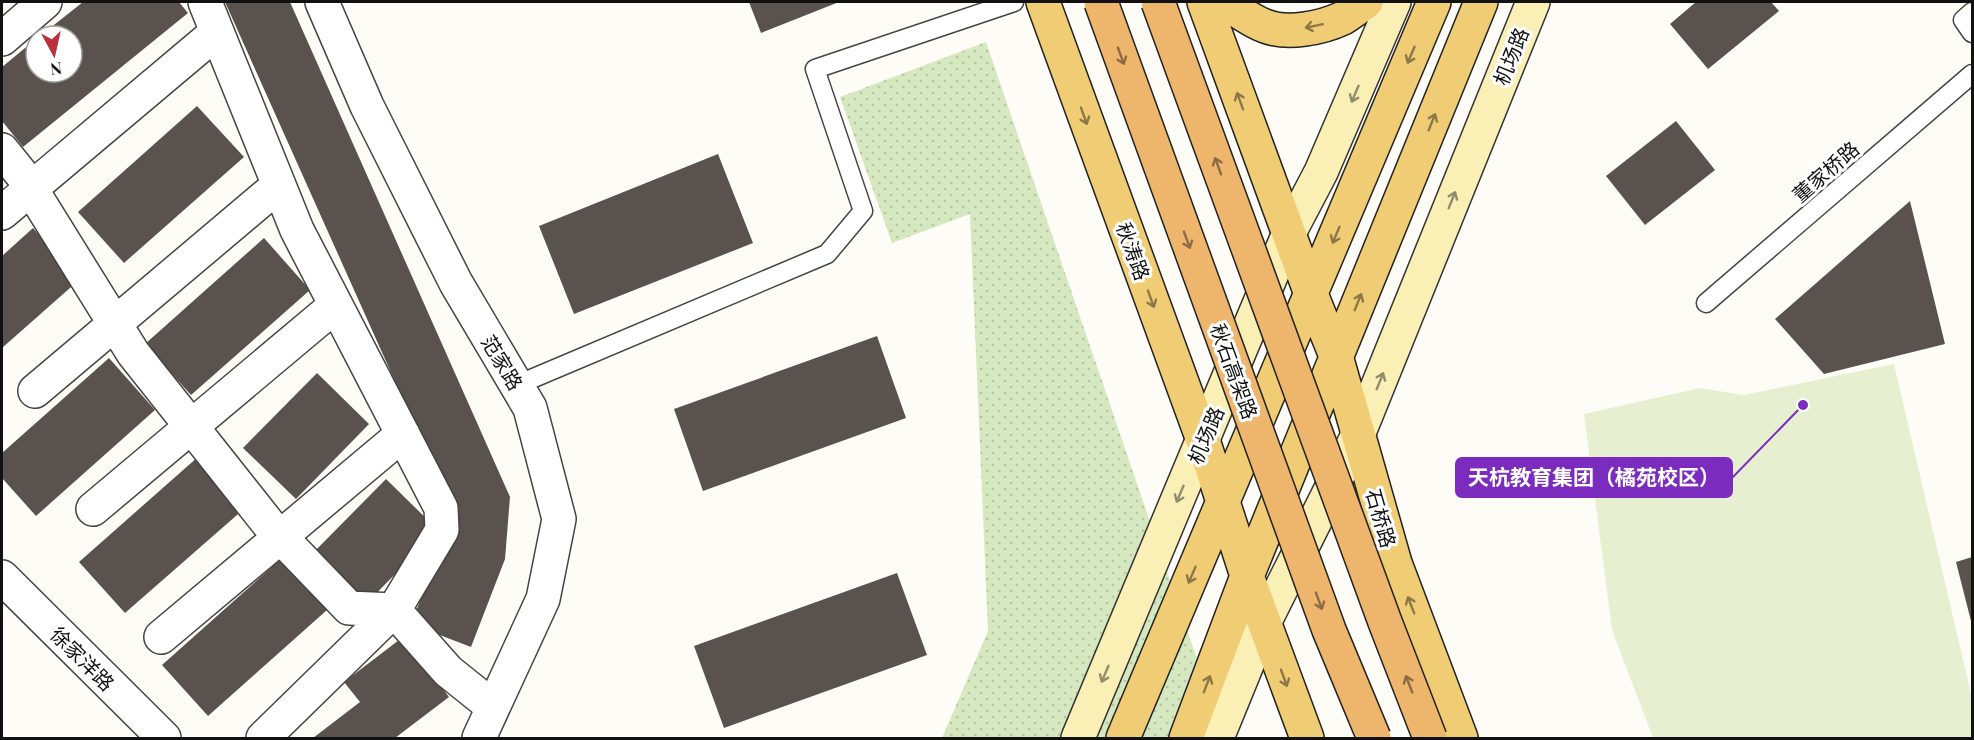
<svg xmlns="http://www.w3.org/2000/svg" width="1974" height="740" font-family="'Playfair Display','Noto Sans SC',serif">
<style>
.grass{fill:url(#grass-dots)}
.pitch{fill:#e6f0d1}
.building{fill:#59524e}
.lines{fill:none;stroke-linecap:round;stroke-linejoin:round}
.service-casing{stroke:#444;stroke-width:21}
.minor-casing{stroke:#444;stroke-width:36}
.secondary-casing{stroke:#333;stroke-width:36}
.primary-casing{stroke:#222;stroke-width:36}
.service{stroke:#fff;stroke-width:18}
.minor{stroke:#fff;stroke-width:33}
.secondary{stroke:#faf0b5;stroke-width:33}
.primary{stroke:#f0cd74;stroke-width:33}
.trunk-bridge-casing{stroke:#222;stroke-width:36;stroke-linecap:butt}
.trunk-bridge{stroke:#eeb66d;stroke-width:33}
.oneway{stroke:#8c7847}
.oneway2{stroke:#8b6c44}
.oneway3{stroke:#918c6b}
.labels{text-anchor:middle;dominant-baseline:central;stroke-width:6;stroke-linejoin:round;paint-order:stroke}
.street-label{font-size:20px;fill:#111;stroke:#fff}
.leader{fill:none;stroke:#7b2cbf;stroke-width:2}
.callout-dot{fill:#7b2cbf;stroke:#fff;stroke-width:2}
.callout{fill:#7b2cbf;stroke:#7b2cbf;stroke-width:2}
.callout-label{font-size:21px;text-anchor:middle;font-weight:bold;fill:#fff}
</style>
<defs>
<pattern id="grass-dots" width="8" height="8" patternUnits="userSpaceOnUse" patternTransform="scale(1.5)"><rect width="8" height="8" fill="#d6e8c0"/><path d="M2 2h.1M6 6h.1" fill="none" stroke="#b7c6a4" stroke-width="1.8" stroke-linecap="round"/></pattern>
</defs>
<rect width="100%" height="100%" fill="#fefcf6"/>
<!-- grass -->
<path class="grass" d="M986,42L1224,738H942L988,631L970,214L892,243L840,97Z"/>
<!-- pitch -->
<path class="pitch" d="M1894,364L1972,698V738H1653L1612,630L1584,414L1700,388L1744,395Z"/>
<!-- building -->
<path class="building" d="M83,2H179L188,13L23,147L2,121V67L36,39V72H72V36H40Z
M225,2H290L510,497L505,559L471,647L411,624L454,513Z
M749,2H839L761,33Z
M1696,2H1771L1779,11L1708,69L1670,24Z
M197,106L244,157L124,263L78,212Z
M1676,121L1715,170L1645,225L1606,176Z
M718,154L753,243L574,314L539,226Z
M1910,201L1945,344L1824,374L1775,319Z
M33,228L79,280L2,348V256Z
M264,238L310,290L191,395L145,344Z
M877,336L906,418L703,491L674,409Z
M109,358L155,410L36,516L2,478V453Z
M317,373L369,424L296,499L243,448Z
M199,456L245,508L125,613L79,562Z
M386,479L438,530L365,605L312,554Z
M1972,557V625L1956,562Z
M281,559L327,610L208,716L162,665Z
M897,573L927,655L724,728L694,646Z
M403,637L449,697L395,738H313L360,702L344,682Z"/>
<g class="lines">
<defs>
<path id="service" d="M1972,12L1963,20L1972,33
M1706,303L1972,74
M517,385L827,254L863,211L815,69L1014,2"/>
<path id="minor" d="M205,2L297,230L441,508L442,530L394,610L263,738
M322,2L367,106L456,283L530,408L559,519L543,599L479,738
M2,39L45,2
M2,150L23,176L133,353L271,527L349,608L394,610L448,671L493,707
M2,213L217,32
M35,391L279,185
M93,509L336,305
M2,577L164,738
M161,637L403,434"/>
<path id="secondary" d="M1078,738L1289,233L1321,172L1394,2
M1217,738L1264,623L1358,435L1533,2"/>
<path id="primary" d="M1043,2L1203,440L1247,576L1307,738
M1204,2L1311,294L1336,356L1395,563L1461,738
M1224,2C1237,10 1251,21 1265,26C1287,35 1322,28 1343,18C1351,13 1359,7 1366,2
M1123,738L1434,2
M1186,738L1247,576L1481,2"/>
</defs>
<!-- service casing -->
<use href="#service" class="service-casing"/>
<!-- minor casing -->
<use href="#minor" class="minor-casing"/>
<!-- secondary casing -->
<use href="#secondary" class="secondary-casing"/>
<!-- primary casing -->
<use href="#primary" class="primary-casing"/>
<!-- service -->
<use href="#service" class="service"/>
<!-- minor -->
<use href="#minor" class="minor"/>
<!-- secondary -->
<use href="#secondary" class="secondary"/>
<!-- primary -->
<use href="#primary" class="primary"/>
<defs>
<path id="trunk-bridge" d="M1101,2L1329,630L1374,738
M1158,2L1385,622L1430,738"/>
</defs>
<!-- trunk-bridge casing -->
<use href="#trunk-bridge" class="trunk-bridge-casing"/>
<!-- trunk-bridge -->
<use href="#trunk-bridge" class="trunk-bridge"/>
</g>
<!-- one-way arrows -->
<defs><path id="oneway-shaft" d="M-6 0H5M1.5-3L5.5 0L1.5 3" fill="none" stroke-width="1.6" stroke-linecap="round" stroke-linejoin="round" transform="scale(1.5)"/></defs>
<g class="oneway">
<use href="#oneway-shaft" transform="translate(1314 26) rotate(168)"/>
<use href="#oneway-shaft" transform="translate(1411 55) rotate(113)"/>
<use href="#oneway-shaft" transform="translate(1240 101) rotate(-110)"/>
<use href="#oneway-shaft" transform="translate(1084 116) rotate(70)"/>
<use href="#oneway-shaft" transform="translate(1432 122) rotate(-68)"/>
<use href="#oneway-shaft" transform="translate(1336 235) rotate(113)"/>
<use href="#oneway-shaft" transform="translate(1151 299) rotate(70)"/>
<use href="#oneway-shaft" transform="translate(1358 302) rotate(-68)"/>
<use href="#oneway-shaft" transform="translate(1192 575) rotate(113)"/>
<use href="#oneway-shaft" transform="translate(1411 605) rotate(-111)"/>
<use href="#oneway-shaft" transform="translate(1284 678) rotate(70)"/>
<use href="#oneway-shaft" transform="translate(1207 684) rotate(-69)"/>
</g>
<g class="oneway2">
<use href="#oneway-shaft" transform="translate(1121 56) rotate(70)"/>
<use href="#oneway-shaft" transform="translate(1218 166) rotate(-110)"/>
<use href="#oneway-shaft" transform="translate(1187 240) rotate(70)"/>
<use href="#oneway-shaft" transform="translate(1319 601) rotate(70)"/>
<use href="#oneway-shaft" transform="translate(1409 684) rotate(-111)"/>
</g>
<g class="oneway3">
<use href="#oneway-shaft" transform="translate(1355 94) rotate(113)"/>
<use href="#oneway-shaft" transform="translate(1452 200) rotate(-68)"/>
<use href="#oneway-shaft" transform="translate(1380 381) rotate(-68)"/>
<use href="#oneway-shaft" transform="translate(1180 494) rotate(113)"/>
<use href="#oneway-shaft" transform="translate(1105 674) rotate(113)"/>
</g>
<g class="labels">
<!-- street labels -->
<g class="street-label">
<text transform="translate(1510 56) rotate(-68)">机场路</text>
<text transform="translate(1825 171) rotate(-41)">董家桥路</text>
<text transform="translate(1134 251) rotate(70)">秋涛路</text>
<text transform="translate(503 362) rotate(59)">范家路</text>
<text transform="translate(1235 371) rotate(70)">秋石高架路</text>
<text transform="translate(1205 435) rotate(-67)">机场路</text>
<text transform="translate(1382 518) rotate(74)">石桥路</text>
<text transform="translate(83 658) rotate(45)">徐家洋路</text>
</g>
</g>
<!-- callouts -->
<path class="leader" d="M1803 405L1732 478"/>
<circle class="callout-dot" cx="1803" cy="405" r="6"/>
<rect class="callout" x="1456" y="458" width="276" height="39" rx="6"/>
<g class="callout-label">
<text x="1594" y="485">天杭教育集团（橘苑校区）</text>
</g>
<!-- border -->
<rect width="1974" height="740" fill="none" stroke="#111111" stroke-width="6"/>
<!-- north arrow -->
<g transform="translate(54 54) rotate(172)"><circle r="28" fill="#ffffff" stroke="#a0a0a0" stroke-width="1.5"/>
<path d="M0-4.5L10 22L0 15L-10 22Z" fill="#ba303c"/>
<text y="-9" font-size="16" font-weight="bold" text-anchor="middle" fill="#111111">N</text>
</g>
</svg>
